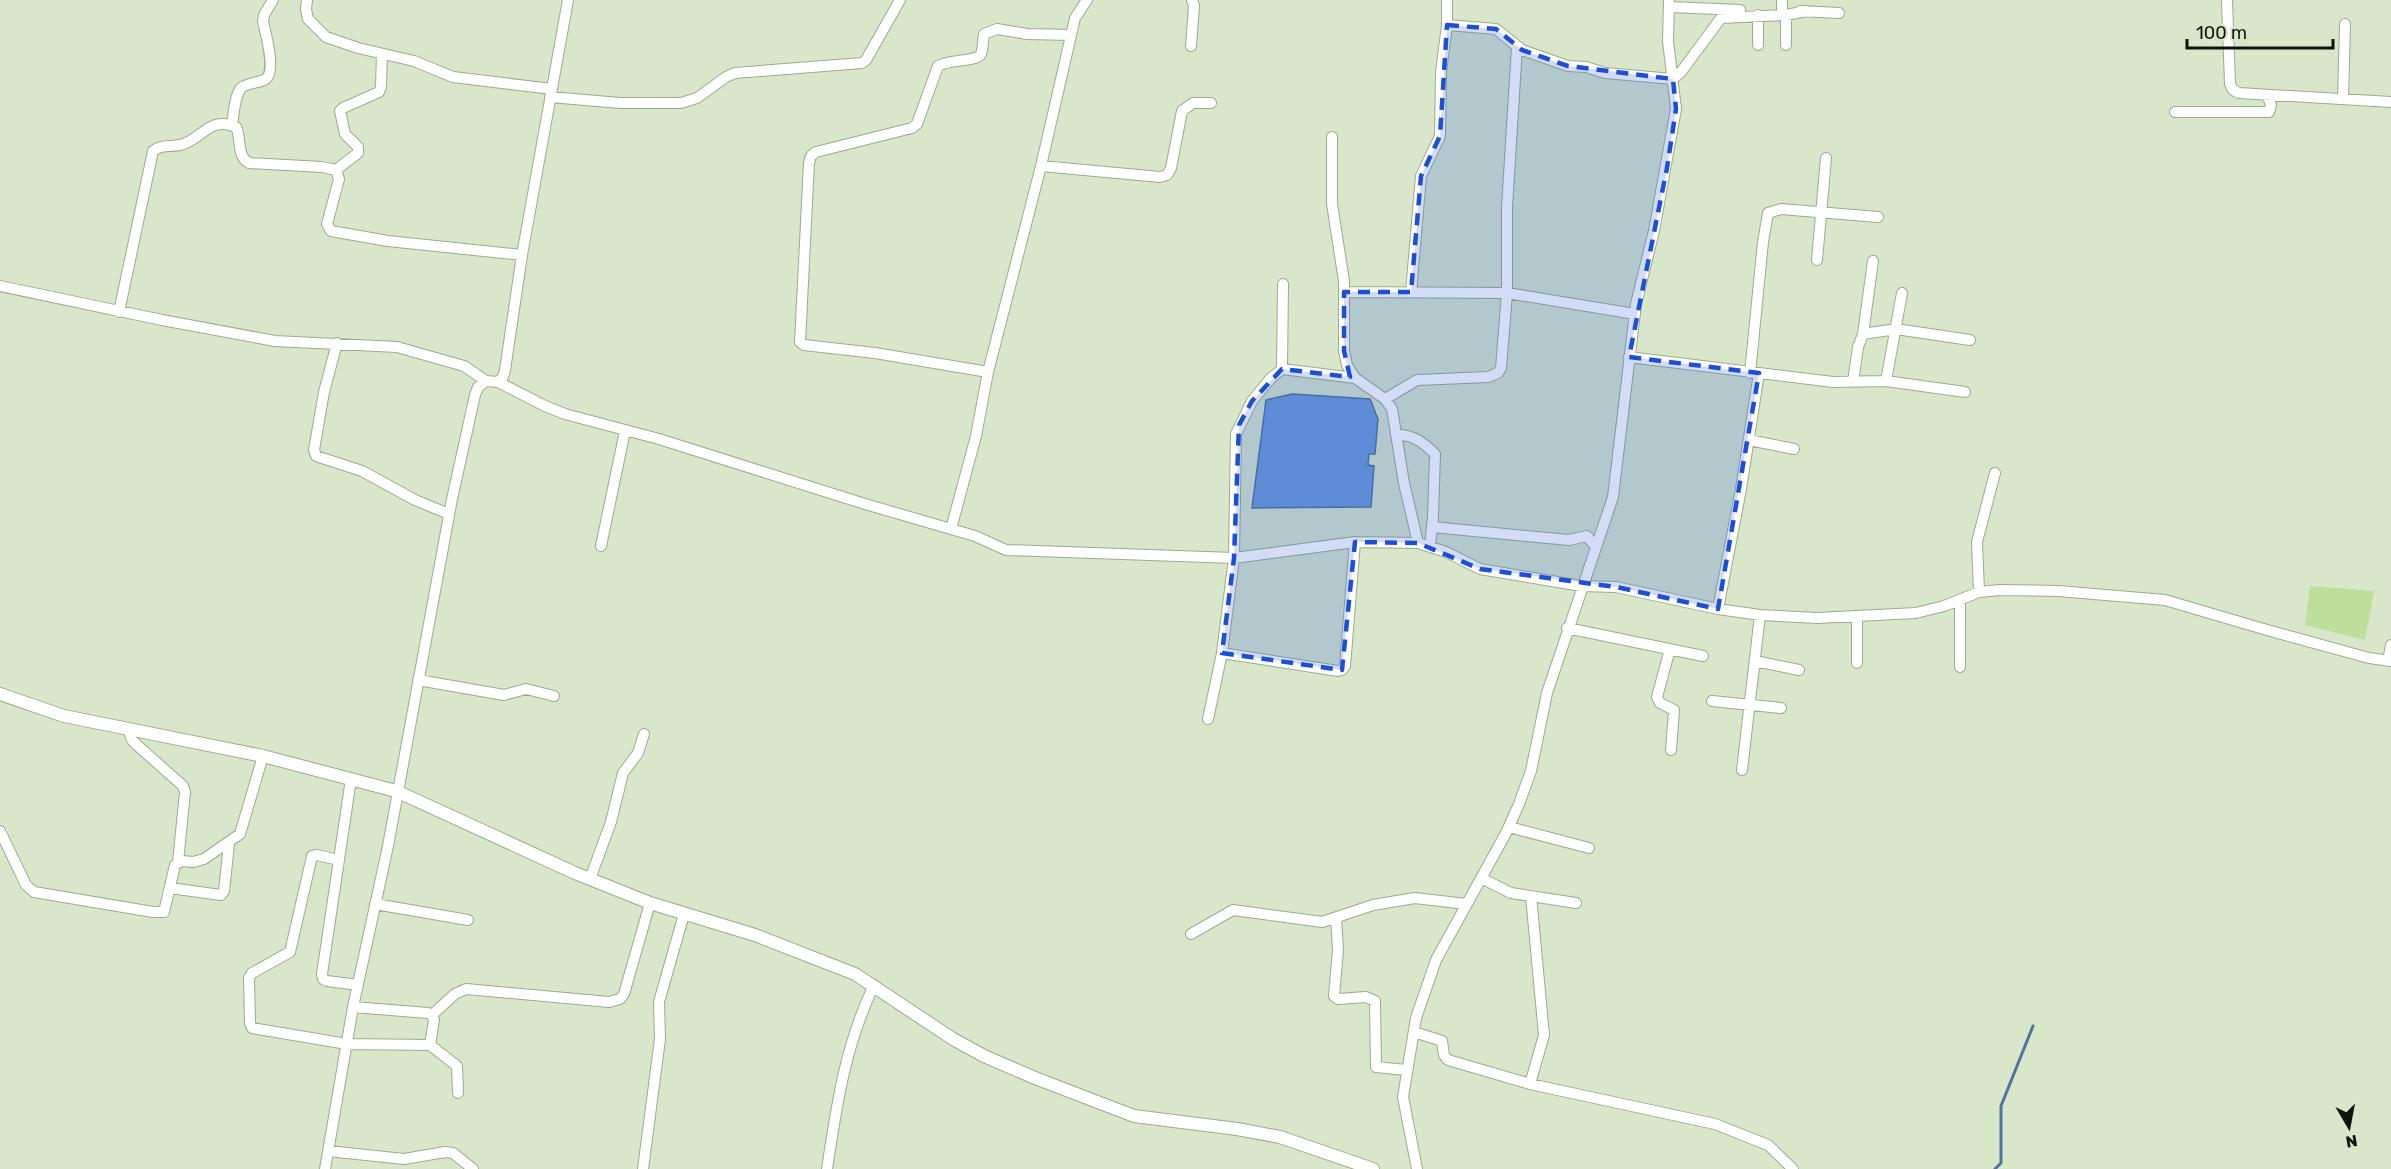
<svg xmlns="http://www.w3.org/2000/svg" width="2391" height="1169" font-family="Rubik,sans-serif">
<style>
.green{fill:#bede9c}
.water{fill:#6f9cd8;stroke:#52739a;stroke-width:1.5}
.lines{fill:none;stroke-linecap:round;stroke-linejoin:round}
.stream{stroke:#52739a;stroke-width:3}
.minor-casing{stroke:#9daa8f;stroke-width:12}
.tertiary-casing{stroke:#9daa8f;stroke-width:14}
.minor{stroke:#fff;stroke-width:10}
.tertiary{stroke:#fff;stroke-width:12}
.marked{fill:#1d4ed8;fill-opacity:0.2;stroke:#1d4ed8;stroke-width:4.5;stroke-dasharray:12 8;stroke-linejoin:round}
</style>
<rect width="100%" height="100%" fill="#d8e6ca"/>
<!-- green -->
<path class="green" d="M2310,586L2374,591L2365,640L2305,625Z"/>
<!-- water -->
<path class="water" d="M1292,394L1370,399L1378,419L1375,454H1369L1368,465L1374,466L1371,507L1252,508L1266,400Z"/>
<g class="lines">
<!-- stream -->
<path class="stream" d="M1995,1169L2001,1163V1106L2033,1026"/>
<defs>
<path id="minor" d="M307,0L306,9L308,19L326,37L358,48L414,61L453,77L552,89
M2227,0L2230,84L2233,90L2239,93L2391,102
M1670,7L1740,10
M1782,11V0
M1800,11L1839,13
M1758,15V45
M1786,15V45
M1447,25L1496,29L1522,50L1568,66L1586,67L1605,73L1673,79L1681,72L1721,18L1786,15L1807,11
M1191,46L1194,6L1192,0
M550,97L620,103H681L697,98L726,77L735,73L862,63L866,60L900,0
M2343,99L2345,24
M2175,112H2269L2271,105L2267,95
M232,125C234,114 234,97 241,88C247,83 257,83 264,80C277,75 266,34 263,22L264,15L273,0
M1332,137V204L1344,281V351L1347,365L1355,378L1385,399L1392,409L1404,483L1418,543
M1041,166L1160,177L1167,175L1171,168L1182,111L1193,103H1211
M336,170L358,153V147L345,134L340,111L343,108L379,92L381,87L382,54
M1817,260L1826,158
M0,286L162,320L275,341L397,347L464,366L486,381
M1344,292L1507,293L1635,314
M1411,292L1421,176L1440,136L1441,72L1447,25V0
M119,312L153,151C161,144 170,147 180,145C201,141 209,115 236,127C242,139 236,156 249,163L322,167L336,170L339,179L327,224L331,231L388,241L522,255
M1863,334L1873,261
M337,343L324,392L314,450L316,456L362,471L415,500L449,514
M1629,357L1833,382L1886,381L1965,392
M1282,369L1283,284
M988,372L875,353L804,345L800,342L809,163L811,156L816,152L912,128L917,124L938,66C949,59 977,62 981,54C983,49 983,39 984,34L997,29L1027,34L1071,35
M1750,373L1763,242L1768,213L1781,209L1878,217
M1886,381L1902,293
M498,382L545,406L565,414L659,439L865,504L975,536L1006,550L1234,558L1355,542L1418,543L1446,552L1480,569L1581,586L1616,587L1718,609L1760,615L1817,618L1916,613L1944,606L1979,592L2000,590L2058,591L2165,600L2267,630L2369,658L2391,661
M1853,382L1858,347L1863,334L1896,329L1970,340
M1385,399L1417,380L1488,377L1498,373L1501,368L1507,293V207L1517,47
M1396,435C1413,434 1424,443 1435,454L1433,517L1430,546
M1749,440L1794,449
M1432,527L1569,540L1587,536L1596,547
M951,529L976,436L988,372L1041,166L1075,18L1087,0
M601,546L625,431
M1979,592L1977,542L1995,473
M1718,609L1741,489L1759,373
M1567,628L1703,656
M1670,649L1657,697L1660,703L1674,710L1671,750
M1222,653L1338,671L1342,670L1345,666L1355,542
M1755,661L1799,670
M2388,661L2391,645
M1857,663V617
M1960,667V600
M418,680L504,695L526,689L554,696
M1712,701L1781,708
M1208,719L1222,653L1234,558L1236,434L1252,401L1270,379L1282,369L1355,378
M128,729L132,740L138,746L183,786L185,792L178,862
M1742,770L1760,615
M351,779L322,974L323,979L327,981L358,985
M1509,827L1589,848
M0,831L26,885L34,892L153,912H164L175,865L182,861L193,862L204,859L240,834L263,756
M339,860L317,855L312,856L290,952L252,973L249,978L250,1023L252,1028L347,1044L430,1045L457,1066L458,1093
M1481,878L1511,893L1576,903
M590,879L611,822L623,773L638,753L644,734
M170,888L221,895L224,891L229,844
M375,904L468,920
M1336,918L1338,950L1334,996L1338,999L1366,997L1375,1001L1376,1067L1406,1070
M1191,934L1233,910L1322,922L1373,905L1415,898L1466,904
M353,1007L428,1013L432,1015L434,1020L430,1045
M432,1015L455,994L466,989L609,1002L620,999L624,994L650,903
M1414,1032L1442,1041L1444,1055L1448,1060L1530,1084L1715,1124L1768,1145L1793,1169
M1530,1084L1544,1035L1531,896
M328,1151L404,1159L445,1152L453,1153L473,1169
M325,1169L353,1007L388,846L452,499L475,395L478,387L486,381L498,382L503,377L505,370L522,255L568,0
M643,1169L660,1039L659,1002L684,914
M827,1169C837,1103 845,1046 874,985
M1417,1169L1403,1097L1416,1018L1436,960L1506,833L1519,804L1531,771L1547,693L1613,497L1636,304L1654,231L1676,109L1668,41L1669,0"/>
<path id="tertiary" d="M0,694L64,716L263,756L396,791L575,873L650,903L755,935L855,974L953,1039L984,1056L1035,1078L1134,1116L1237,1129L1280,1137L1373,1169"/>
</defs>
<!-- minor casing -->
<use href="#minor" class="minor-casing"/>
<!-- tertiary casing -->
<use href="#tertiary" class="tertiary-casing"/>
<!-- minor -->
<use href="#minor" class="minor"/>
<!-- tertiary -->
<use href="#tertiary" class="tertiary"/>
</g>
<!-- marked area -->
<path class="marked" d="M1447,25L1496,29L1522,50L1568,66L1673,79L1676,109L1667,168L1629,357L1759,373L1718,609L1616,587L1480,569L1418,543L1355,542L1342,670L1222,653L1234,558L1239,425L1252,401L1282,369L1350,377L1344,351V292H1411L1421,176L1440,136Z"/>
<!-- north arrow -->
<g transform="translate(2349 1127) rotate(170)" stroke="#d8e6ca" stroke-width="4.5" paint-order="stroke">
<path d="M0-4.5L10 22L0 15L-10 22Z" fill="#10140a"/>
<text y="-9" font-size="16" font-weight="bold" text-anchor="middle" fill="#10140a">N</text>
</g>
<!-- scale -->
<path d="M2187 39v9h146v-9" fill="none" stroke="#10140a" stroke-width="3"/>
<text x="2196" y="39" font-size="18" fill="#10140a" stroke="#d8e6ca" stroke-width="4.5" paint-order="stroke">100 m</text>
</svg>
